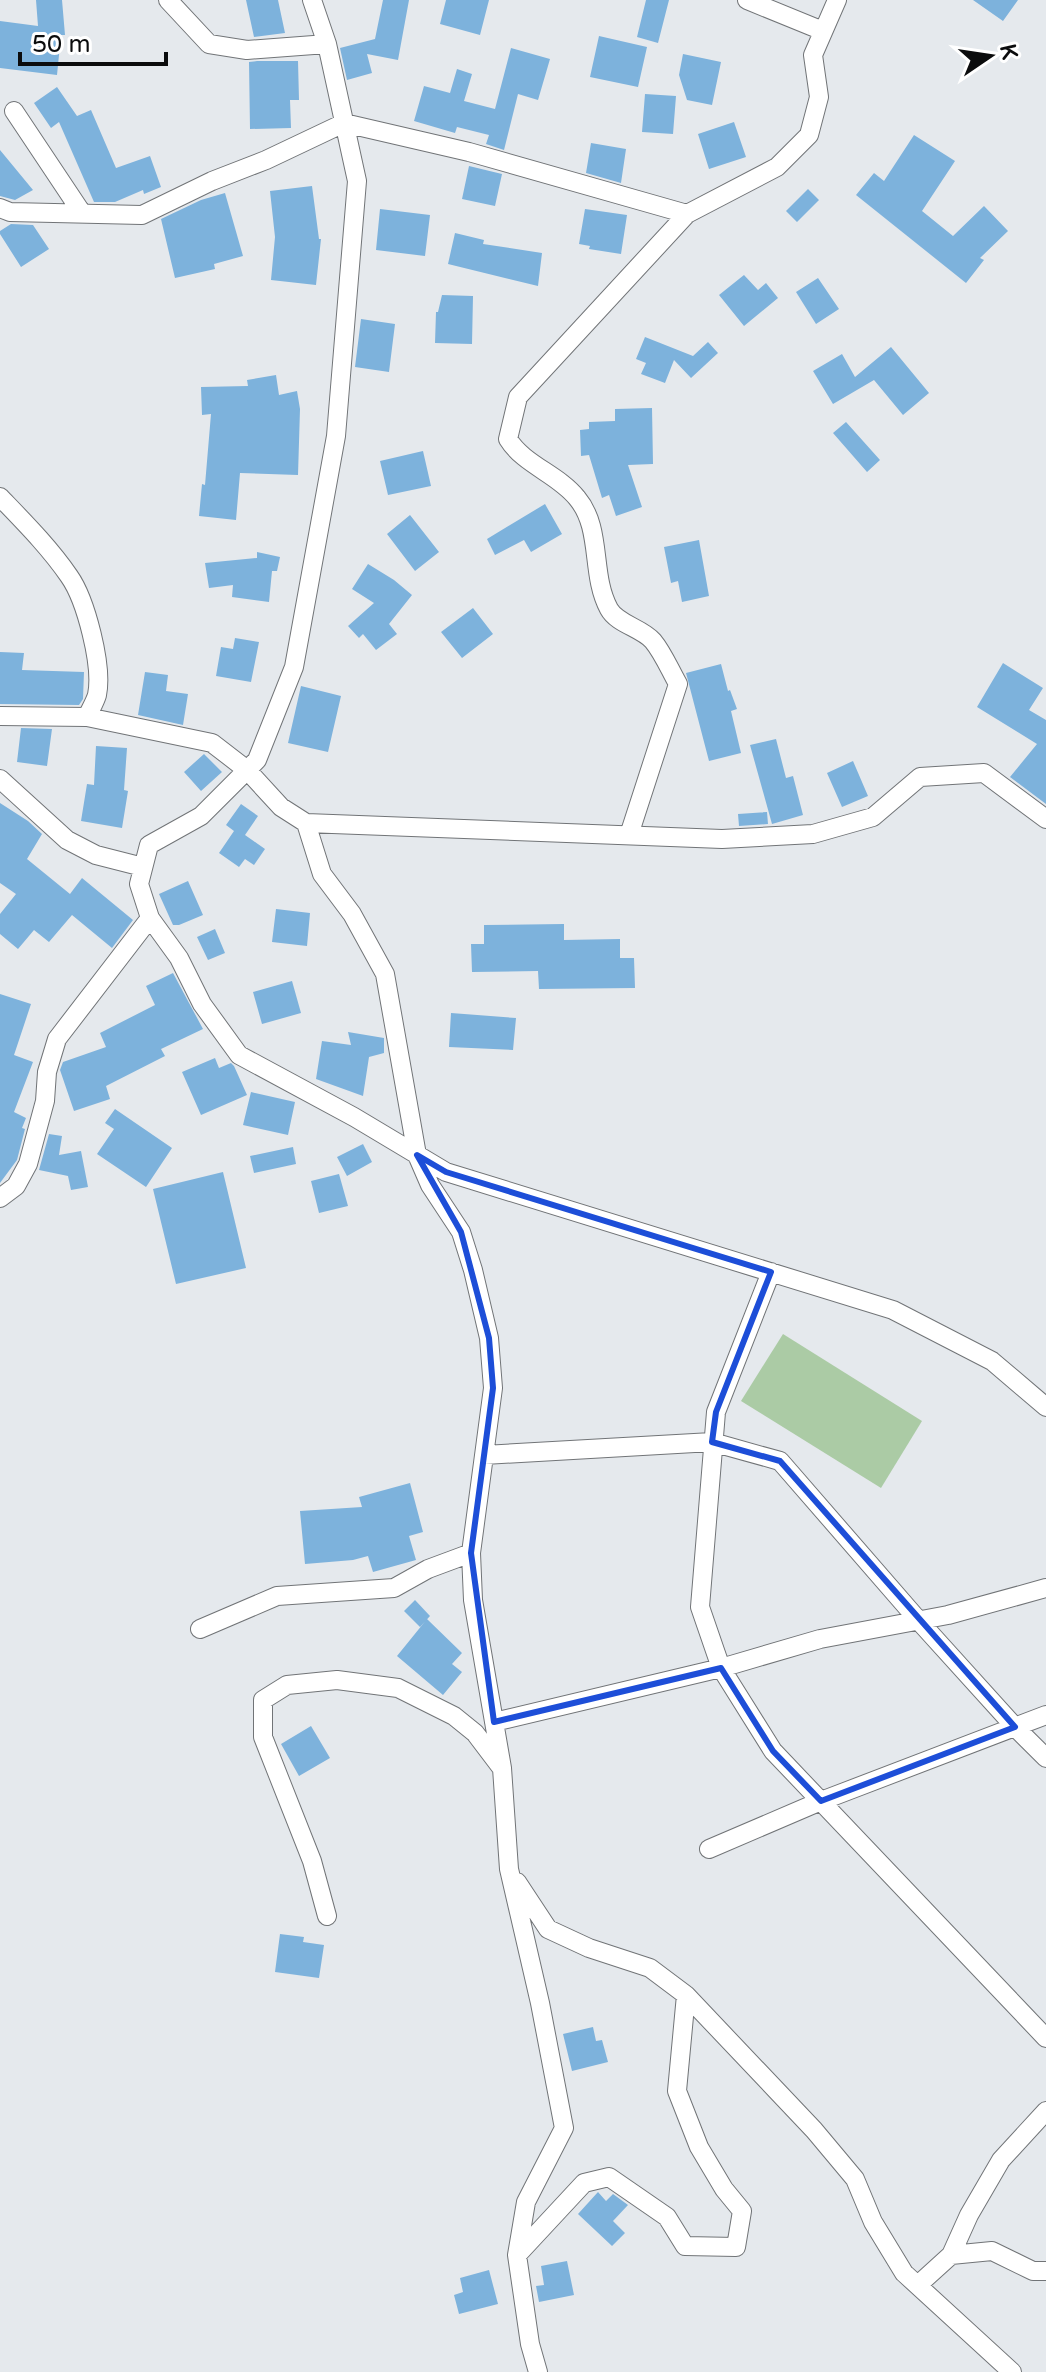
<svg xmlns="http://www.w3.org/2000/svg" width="1046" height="2372" font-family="'Varela Round',sans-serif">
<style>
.pitch{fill:#abcba5}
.building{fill:#7db2dc}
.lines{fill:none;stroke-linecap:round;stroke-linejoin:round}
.street-casing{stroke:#717477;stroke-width:20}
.street{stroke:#fff;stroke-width:18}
.marked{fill:none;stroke:#1d4ed8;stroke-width:6;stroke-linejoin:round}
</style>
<rect width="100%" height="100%" fill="#e5e9ed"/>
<!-- pitch -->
<path class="pitch" d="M783,1334L922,1421L881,1488L741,1401Z"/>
<!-- building -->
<path class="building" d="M36,0H62L65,35H61L57,75L0,68V21L38,26Z
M246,0H278L285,33L254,37Z
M383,0H409L398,60L367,54L372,73L347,80L340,48L375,39Z
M446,0H489L480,35L440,24Z
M646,0H669L658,43L637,37Z
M973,0H1018L1003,21Z
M599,36L647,47L638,87L590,77Z
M511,48L550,59L538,100L518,94L504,150L486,144L489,135L457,127L455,133L414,121L424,86L450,93L457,69L472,74L464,101L495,109Z
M683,54L721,62L712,105L687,100L679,75Z
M257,61H298L299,100H290L291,128L250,129L249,62Z
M57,87L77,116L91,110L116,168L150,156L161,187L144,194L143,190L115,202H94L59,122L51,128L34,103Z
M645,94L676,96L673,134L642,132Z
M734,122L746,157L709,169L698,134Z
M914,135L955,161L922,211L953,236L984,206L1008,231L980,258L984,260L966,283L856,195L874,173L884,181Z
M591,143L626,149L621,183L586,173Z
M0,150L33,190L15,200L0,196Z
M469,166L502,174L495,206L462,199Z
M312,186L319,239H321L316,285L271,280L275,237L270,191Z
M808,189L819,200L797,222L786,211Z
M225,193L243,256L214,264L215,269L175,278L161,219L201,200Z
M380,209L430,215L425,256L376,250Z
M585,209L627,215L621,254L589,249L590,246L579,244Z
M11,224L33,225L49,249L21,267L0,234V231Z
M455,233L484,240L483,244L542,253L538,286L448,264Z
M744,275L758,290L766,283L778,298L744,326L719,295Z
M818,278L839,309L816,324L796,292Z
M442,295L473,296L472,344L435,343L436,312H438Z
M361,319L395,324L389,372L355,367Z
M645,337L693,356L708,342L718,353L691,378L674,360L665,383L641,374L646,363L636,359Z
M891,347L929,393L903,415L874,380L833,404L813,371L842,354L855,377Z
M276,375L279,395L297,391L300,409L298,475L240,473L236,520L199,516L202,484L205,485L211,414L202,415L201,387L248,386L247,380Z
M652,408L653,464L628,465L642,507L616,516L609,495L602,498L589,455L581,456L580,430L589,429V422L615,421V409Z
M846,422L880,460L867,472L833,433Z
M423,451L431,486L388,495L380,461Z
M545,504L562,534L531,552L524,540L495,555L487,539Z
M410,515L439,552L415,571L387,534Z
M699,540L709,596L682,602L678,581L671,583L664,547Z
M257,552L280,557L277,571H272L269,602L232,597L233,585L209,588L205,563L257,558Z
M368,564L394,580L412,595L389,624L397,634L376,650L363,634L359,638L348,626L374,603L352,589Z
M473,608L493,634L462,658L441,632Z
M235,638L259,642L251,682L216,676L221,647L233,649Z
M0,652L24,653L22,670L84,672L83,699L79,705L0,704Z
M1003,663L1043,688L1029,710L1046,720V804L1010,777L1037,744L977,707Z
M721,664L728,691L730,690L737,709L731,711L741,753L709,761L686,673Z
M145,672L168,675L166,691L188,694L183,725L138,715Z
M301,686L341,696L328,752L288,743Z
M21,728L52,729L47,766L17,762Z
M776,739L786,778L793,776L803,815L772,824L750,745Z
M96,746L127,748L124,790L128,791L122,828L81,821L87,784L94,785Z
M204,754L222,772L201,791L184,772Z
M853,761L868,796L842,807L827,773Z
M0,803L28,821L42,834L27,859L70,894L82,878L133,920L112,948L72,915L49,942L34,930L18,949L0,934V914L16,894L0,883Z
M241,804L258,816L245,835L265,849L254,865L245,859L239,867L219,853L234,831L226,825Z
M767,812L768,824L739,826L738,814Z
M188,881L203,915L179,925H173L159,894Z
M276,909L310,913L307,946L272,942Z
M564,924V940L620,939V958H634L635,988L539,989L538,971L472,972L471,944H484V925Z
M215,929L225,953L208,960L197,937Z
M173,973L203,1029L161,1049L165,1056L106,1086L110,1099L74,1111L60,1070L63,1062L106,1047L100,1033L155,1005L146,986Z
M292,981L301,1013L262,1024L253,992Z
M0,994L31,1004L14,1055L33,1062L14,1112L26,1118L22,1128L25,1129L17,1160L0,1183Z
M451,1013L516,1018L513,1050L449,1047Z
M348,1032L384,1038V1053L369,1057L363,1096L316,1079L322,1041L351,1045Z
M215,1058L219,1068L231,1063L234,1066L247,1095L201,1115L182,1072Z
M251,1092L295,1102L288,1135L243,1125Z
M115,1109L172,1148L146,1187L97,1154L114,1129L105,1123Z
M49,1134L62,1136L59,1155L81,1151L88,1187L71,1190L68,1176L39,1170Z
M363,1144L372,1162L347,1176L337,1157Z
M293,1147L296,1164L254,1173L250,1156Z
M223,1172L246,1268L176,1284L153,1189Z
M339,1174L348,1206L319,1213L311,1181Z
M410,1483L423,1532L409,1536L416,1560L373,1572L368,1556L353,1560L305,1564L300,1511L362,1507L359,1497Z
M415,1600L430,1616L420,1627L404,1611Z
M427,1619L462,1653L452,1664L462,1672L443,1695L397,1656Z
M311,1726L330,1758L299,1776L281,1744Z
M280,1934L304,1937L303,1942L324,1945L319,1978L275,1972Z
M593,2027L596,2041L602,2040L608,2062L572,2071L563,2034Z
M598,2192L606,2201L613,2194L628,2205L613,2221L625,2233L612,2246L578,2214Z
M567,2261L574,2295L539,2302L536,2286L544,2285L541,2266Z
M489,2270L498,2304L459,2314L454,2295L463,2292L460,2278Z"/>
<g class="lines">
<defs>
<path id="street" d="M168,0L209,44L247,50L327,44
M312,0L327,44L357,181L336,436L294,667L257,760L201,816L149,845L139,884L150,918L179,958L202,1004L239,1055L354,1117L446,1172L893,1310L992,1361L1046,1407
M747,0L823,31
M14,111L82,213
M0,208L10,212L142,215L212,181L266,160L344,123L469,152L687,214L777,167L809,135L819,97L813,55L837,0
M0,497C24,522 49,547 69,576C86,600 103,666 97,695C95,702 90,710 87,717
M0,716L87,717L212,743L247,770L281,807L306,823
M0,779L67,840L96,855L143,867
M629,835L678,684C670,670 663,653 653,641C642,628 617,624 609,609C590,574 603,529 577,498C558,474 524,465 508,439L518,397L687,214
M0,1198L16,1186L28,1164L45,1101L47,1072L57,1039L150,918
M771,1272L716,1412L700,1607L721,1668L773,1751L1046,2038
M484,1455L712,1442L780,1461L919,1621L1015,1727L1046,1758
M200,1629L277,1596L394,1588L428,1569L471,1553
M494,1722L721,1668L820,1639L948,1615L1046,1588
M709,1849L821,1801L1046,1715
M517,1882L548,1929L589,1948L650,1968L686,1995L814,2130L855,2179L873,2222L904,2273L1012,2372
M327,1916L312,1861L263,1737V1700L287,1685L337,1680L398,1688L454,1716L475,1733L500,1766
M518,2254L584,2183L609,2177L667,2217L685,2246L736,2247L742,2211L724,2189L699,2147L677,2091L686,1995
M951,2255L992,2251L1033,2271H1046
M918,2285L951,2255L969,2215L1001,2160L1046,2111
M538,2372L530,2344L517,2255L526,2202L564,2128L540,2003L509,1869L502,1768L473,1600L471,1553L493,1388L489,1338L473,1270L461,1232L430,1185L417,1155L385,974L352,914L322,874L306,823L722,839L813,834L873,817L920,777L984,773L1046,819"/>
</defs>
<!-- street casing -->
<use href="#street" class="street-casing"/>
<!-- street -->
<use href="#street" class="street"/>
</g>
<!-- marked area -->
<path class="marked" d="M417,1155L446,1172L771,1272L716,1412L712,1442L780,1461L1015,1727L821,1801L773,1751L721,1668L494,1722L471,1553L493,1388L489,1338L461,1232Z"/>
<!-- north arrow -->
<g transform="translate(990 56) rotate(77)" stroke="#ffffff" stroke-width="6" paint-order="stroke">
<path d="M0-6L14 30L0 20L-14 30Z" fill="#0b0c0d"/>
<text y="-12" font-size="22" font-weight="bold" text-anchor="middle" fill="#0b0c0d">K</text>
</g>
<!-- scale -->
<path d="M20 52v12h146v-12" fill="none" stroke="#0b0c0d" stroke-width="4"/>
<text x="32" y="52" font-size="24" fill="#0b0c0d" stroke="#ffffff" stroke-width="6" paint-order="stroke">50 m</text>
</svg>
